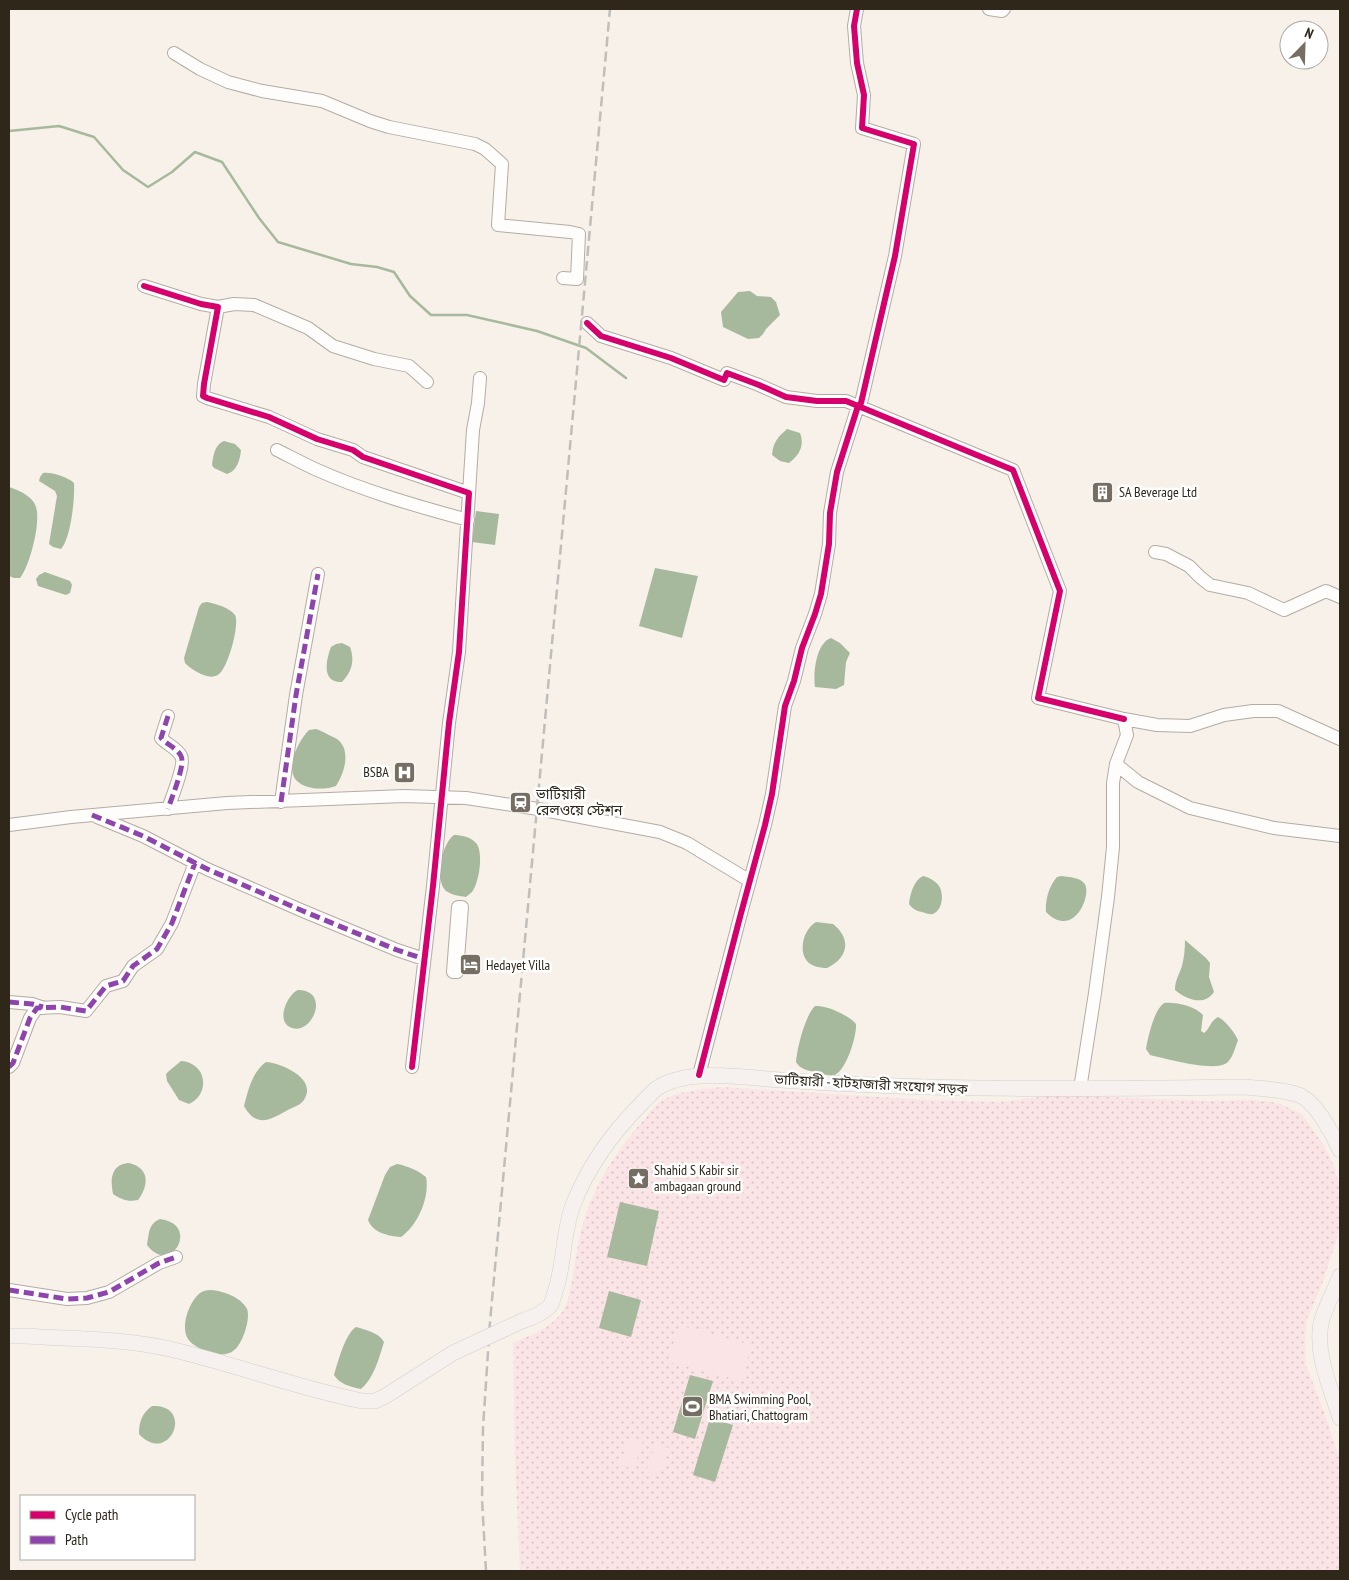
<svg xmlns="http://www.w3.org/2000/svg" width="1349" height="1580" font-family="'PT Sans Narrow','Noto Sans Bengali',sans-serif">
<style>
.park{fill:url(#park-dots)}
.pitch{fill:#fbe4e5}
.water{fill:#a7b99c}
.lines{fill:none;stroke-linecap:round;stroke-linejoin:round}
.stream{stroke:#a7b99c;stroke-width:2.5}
.minor-casing{stroke:#b4aca4;stroke-width:14}
.major-casing{stroke:#d2cfca;stroke-width:16}
.minor{stroke:#fefdfc;stroke-width:12}
.major{stroke:#f6f1ee;stroke-width:15}
.rail{stroke:#c0bebb;stroke-width:2.5;stroke-dasharray:10 5;stroke-linecap:butt}
.major-bridge-casing{stroke:#d2cfca;stroke-width:16;stroke-linecap:butt}
.major-bridge{stroke:#f6f1ee;stroke-width:15}
.quiet{stroke:#8e44ad;stroke-width:5;stroke-dasharray:10 5;stroke-linecap:butt}
.cycleway-casing{stroke:#fff;stroke-width:9}
.cycleway{stroke:#d6006c;stroke-width:6}
.labels{text-anchor:middle;dominant-baseline:central;stroke-width:5;stroke-linejoin:round;paint-order:stroke}
.poi-label{font-size:14px;fill:#30271b;stroke:#fff;text-anchor:start}
.street-label{font-size:14px;fill:#30271b;stroke:#fff}
</style>
<defs>
<pattern id="park-dots" width="8" height="8" patternUnits="userSpaceOnUse" patternTransform="scale(1.25)"><rect width="8" height="8" fill="#fbe4e5"/><path d="M2 2h.1M6 6h.1" fill="none" stroke="#d7c4c4" stroke-width="1.8" stroke-linecap="round"/></pattern>
</defs>
<rect width="100%" height="100%" fill="#f7f1ea"/>
<!-- park -->
<path class="park" d="M722,1087L926,1100L1000,1102L1055,1095L1209,1101L1254,1100L1278,1103L1302,1114L1324,1146L1334,1166L1340,1187V1224L1338,1235L1321,1287L1307,1319L1305,1337L1306,1365L1327,1420L1336,1449L1340,1456V1571H520L515,1459L513,1343C531,1335 551,1328 563,1311C571,1300 575,1260 578,1245C588,1195 609,1160 642,1122C648,1116 653,1107 660,1102C678,1090 701,1090 722,1087Z"/>
<!-- pitch -->
<path class="pitch" d="M679,1325L751,1345L742,1381L668,1362Z
M629,1437L643,1441L634,1469L620,1465Z
M655,1444L669,1448L660,1476L646,1472Z"/>
<!-- water -->
<path class="water" d="M750,291L757,296L771,297L776,302L780,315L766,329L763,334L759,338L748,339L723,327L721,312L738,292Z
M787,429L800,433C805,446 799,455 789,463L780,461L772,455C773,442 778,437 787,429Z
M224,441L235,444L241,450C240,460 237,471 227,474L214,468L212,465C213,456 215,444 224,441Z
M43,473C52,472 67,477 74,483C75,498 71,538 61,549L53,547L49,544L57,496L55,491L39,481L40,477Z
M9,487C18,490 33,496 36,507C41,522 30,566 20,578H14L9,576Z
M476,511L499,514L495,545L472,542Z
M655,568L698,576L682,638L639,626Z
M45,572L70,581L72,585L70,593L66,595L38,586L36,579L39,575Z
M207,602C216,604 229,607 235,615C240,624 228,668 219,674C210,682 192,670 185,663L184,658L199,607L202,603Z
M831,638L840,643L850,653L846,662L844,685L836,689L815,687C813,673 816,643 831,638Z
M342,643L350,647C355,660 352,672 342,682C321,683 326,660 331,647L336,644Z
M316,729C320,730 323,732 327,734C330,736 334,737 337,739C352,750 344,774 336,786C325,790 306,790 297,781C284,768 299,740 309,730Z
M454,835C461,835 471,837 476,843C484,852 479,883 472,892C470,894 468,895 466,897C459,896 452,895 446,891C434,880 442,843 454,835Z
M923,876C928,877 936,881 939,886C944,893 943,910 933,914C930,915 926,913 922,912C916,911 913,909 909,904C910,894 914,880 923,876Z
M1061,876C1068,877 1079,877 1084,883C1093,892 1075,941 1046,912C1045,900 1049,886 1057,877Z
M816,922L833,924C852,939 848,958 827,968C819,968 809,966 805,958C799,947 805,928 816,922Z
M1185,940L1206,958L1210,963L1209,977L1214,992C1204,1007 1186,999 1175,990C1175,980 1179,975 1182,966C1184,958 1185,949 1185,940Z
M298,990C333,990 310,1041 288,1026C277,1018 288,994 298,990Z
M1164,1003C1177,1002 1194,1006 1203,1015L1201,1031L1204,1033C1210,1029 1210,1021 1218,1017C1226,1021 1235,1033 1238,1040C1235,1048 1232,1061 1225,1064C1209,1071 1168,1059 1150,1055L1146,1049C1148,1037 1154,1010 1164,1003Z
M815,1006C826,1005 849,1015 856,1024C857,1035 846,1074 832,1076C828,1076 821,1073 816,1072C808,1071 800,1069 796,1062C797,1048 805,1016 815,1006Z
M181,1061C208,1063 210,1095 189,1104L179,1100L167,1081L166,1074L169,1071Z
M266,1062C281,1063 316,1078 305,1098C302,1105 293,1107 286,1111C270,1120 256,1128 244,1106C248,1091 252,1072 266,1062Z
M129,1163C150,1168 149,1185 138,1200C128,1202 122,1200 113,1194C110,1180 111,1164 129,1163Z
M397,1164C408,1166 417,1170 426,1177C430,1197 418,1225 401,1237C388,1236 373,1233 368,1220L385,1175L390,1167Z
M620,1202L659,1211L647,1266L607,1257Z
M160,1219C201,1224 171,1277 147,1245C149,1234 148,1224 160,1219Z
M211,1290C223,1291 241,1297 247,1309C251,1319 242,1346 233,1351C231,1353 228,1353 226,1354C220,1355 213,1354 207,1352C201,1349 192,1345 188,1339C180,1326 189,1302 200,1293C203,1291 206,1290 211,1290Z
M609,1291L641,1300L631,1337L599,1328Z
M356,1327C366,1330 378,1332 384,1342C379,1358 374,1378 361,1389C351,1387 339,1384 334,1375C338,1362 345,1334 356,1327Z
M690,1375L713,1381L695,1439L673,1432Z
M152,1406C196,1404 169,1467 139,1434C139,1422 142,1413 152,1406Z
M710,1418L733,1425L715,1482L693,1475Z"/>
<g class="lines">
<!-- stream -->
<path class="stream" d="M9,131L59,126L94,137L123,170L148,187L172,172L195,152L222,162L259,218L278,242L351,264L377,267L394,272L410,296L431,315H467L537,331L586,348L626,378"/>
<defs>
<path id="minor" d="M989,9L1002,11L1004,9
M174,53L200,69L228,82L262,91L322,101L370,121L389,127L475,144L485,149L502,164L498,225L570,232L579,234L577,279L563,278
M144,286L201,304L218,307L204,384L203,396L207,398L269,417L317,439L353,450L363,457L469,493L459,652L449,723L433,886L412,1067
M218,307L234,304L254,305L308,328L333,346L374,359L409,366L427,382
M587,323L601,336L671,358L724,380L727,373L759,385L786,397L817,401H846L1013,470L1060,591L1038,698L1124,719
M277,450C289,456 302,463 315,469C364,491 416,506 468,520
M469,493L473,430L478,403L480,378
M1155,552L1166,554L1189,566L1200,577L1210,585L1248,593L1284,610L1326,591L1340,597
M168,716L161,738C166,744 177,748 181,756C186,764 171,799 168,809
M1116,764L1138,782L1190,808L1274,828L1340,836
M281,802L296,695L318,574
M97,817L143,836L207,869L303,911L397,950L424,959
M9,825L71,817L227,803L404,796L466,798L538,809L660,832L687,843L750,881
M458,907H462L457,972H453Z
M9,1002L32,1004L44,1008
M9,1067L13,1063L30,1018L37,1008L60,1007L86,1011L106,986L123,981L133,966L157,949L172,923L195,863
M699,1075L740,917L765,825L772,794L785,706L794,681L802,648L815,614L821,594L829,544L830,513L837,472L858,406L861,403L895,256L914,144L862,128L864,95L857,63L854,26L857,9
M1080,1089L1095,993L1108,897L1113,847V783L1116,764L1127,735L1124,719L1157,725L1190,726L1224,715L1253,711H1278L1340,739
M9,1290L67,1299L87,1298L109,1292L159,1263L176,1257"/>
<path id="major" d="M1340,1276C1334,1292 1325,1307 1321,1323C1315,1355 1331,1388 1340,1418
M522,1321C532,1318 541,1314 549,1307C552,1304 553,1299 554,1295C565,1266 562,1234 573,1205C588,1167 612,1133 641,1104C646,1099 651,1093 656,1089C686,1067 746,1078 781,1080C935,1091 1090,1089 1245,1087C1262,1089 1282,1089 1299,1095C1315,1101 1333,1134 1340,1150
M9,1336H23C73,1339 125,1338 174,1350C237,1365 298,1388 362,1401H375L384,1397L453,1353"/>
</defs>
<!-- minor casing -->
<use href="#minor" class="minor-casing"/>
<!-- major casing -->
<use href="#major" class="major-casing"/>
<!-- minor -->
<use href="#minor" class="minor"/>
<!-- major -->
<use href="#major" class="major"/>
<!-- rail -->
<path class="rail" d="M486,1571L482,1499L483,1428L490,1322L610,9"/>
<defs>
<path id="major-bridge" d="M453,1353L522,1321"/>
</defs>
<!-- major-bridge casing -->
<use href="#major-bridge" class="major-bridge-casing"/>
<!-- major-bridge -->
<use href="#major-bridge" class="major-bridge"/>
<!-- quiet -->
<path class="quiet" d="M168,716L161,738C166,744 177,748 181,756C186,764 171,799 168,809
M281,802L296,695L318,574
M92,815L143,836L207,869L303,911L397,950L424,959
M9,1002L32,1004L43,1007
M9,1067L13,1063L30,1018L37,1008L60,1007L86,1011L106,986L123,981L133,966L157,949L172,923L195,863
M9,1290L67,1299L87,1298L109,1292L159,1263L176,1257"/>
<defs>
<path id="cycleway" d="M144,286L201,304L218,307L204,384L203,396L207,398L269,417L317,439L353,450L363,457L469,493L459,652L449,723L433,886L412,1067
M587,323L601,336L671,358L724,380L727,373L759,385L786,397L817,401H846L1013,470L1060,591L1038,698L1124,719
M699,1075L740,917L765,825L772,794L785,706L794,681L802,648L815,614L821,594L829,544L830,513L837,472L858,406L861,403L895,256L914,144L862,128L864,95L857,63L854,26L857,9"/>
</defs>
<!-- cycleway casing -->
<use href="#cycleway" class="cycleway-casing"/>
<!-- cycleway -->
<use href="#cycleway" class="cycleway"/>
</g>
<!-- icons -->
<defs>
<symbol id="building-square" viewBox="-11 -11 22 22"><rect x="-9" y="-9" width="18" height="18" rx="4" fill="#766e63" stroke="#fff"/><path d="M-4-6H4V6H1V3H-1V6H-4ZM-2.5-4.3h1.7v1.8h-1.7ZM.8-4.3h1.7v1.8H.8ZM-2.5-1h1.7V.8h-1.7ZM.8-1h1.7V.8H.8Z" fill="#fff"/></symbol>
<symbol id="hospital-square" viewBox="-11 -11 22 22"><rect x="-9" y="-9" width="18" height="18" rx="4" fill="#766e63" stroke="#fff"/><path d="M-5-5h3v3.5h4V-5h3V5h-3V1.5h-4V5h-3Z" fill="#fff"/></symbol>
<symbol id="station-square" viewBox="-11 -11 22 22"><rect x="-9" y="-9" width="18" height="18" rx="4" fill="#766e63" stroke="#fff"/><path d="M-3-6H3Q5-6 5-4V2Q5 4 3 4L4.5 6H3L1.5 4h-3L-3 6H-4.5L-3 4Q-5 4-5 2V-4Q-5-6-3-6ZM-3.5-4v3h7v-3ZM-3.5 1v1.5H-2V1ZM2 1v1.5H3.5V1Z" fill="#fff"/></symbol>
<symbol id="hotel-square" viewBox="-11 -11 22 22"><rect x="-9" y="-9" width="18" height="18" rx="4" fill="#766e63" stroke="#fff"/><path d="M-6-4.5h1.5V1H6V5H4.5V3h-9V5H-6ZM-4 0a1.8 1.8 0 1 1 3.6 0ZM.5 0V-2.5h3Q6-2.5 6 0Z" fill="#fff"/></symbol>
<symbol id="sight-square" viewBox="-11 -11 22 22"><rect x="-9" y="-9" width="18" height="18" rx="4" fill="#766e63" stroke="#fff"/><path d="M0-6L1.8-2.2L6-1.7L2.9 1.2L3.7 5.4L0 3.3L-3.7 5.4L-2.9 1.2L-6-1.7L-1.8-2.2Z" fill="#fff"/></symbol>
<symbol id="stadium-square" viewBox="-11 -11 22 22"><rect x="-9" y="-9" width="18" height="18" rx="4" fill="#766e63" stroke="#fff"/><path d="M0-5a6.5 5 0 1 0 0 10a6.5 5 0 1 0 0-10ZM-3.5-1.8h7v3.6h-7Z" fill="#fff"/></symbol>
</defs>
<g fill-rule="evenodd">
<use href="#building-square" x="1090" y="480" width="25" height="25"/>
<use href="#hospital-square" x="392" y="760" width="25" height="25"/>
<use href="#station-square" x="508" y="790" width="25" height="25"/>
<use href="#hotel-square" x="458" y="952" width="25" height="25"/>
<use href="#sight-square" x="626" y="1166" width="25" height="25"/>
<use href="#stadium-square" x="680" y="1394" width="25" height="25"/>
</g>
<g class="labels">
<!-- poi labels -->
<g class="poi-label">
<text x="1119" y="492">SA Beverage Ltd</text>
<text x="389" y="772" text-anchor="end">BSBA</text>
<text x="536" y="794">ভাটিয়ারী<tspan x="536" dy="16">রেলওয়ে স্টেশন</tspan></text>
<text x="486" y="965">Hedayet Villa</text>
<text x="654" y="1170">Shahid S Kabir sir<tspan x="654" dy="16">ambagaan ground</tspan></text>
<text x="709" y="1399">BMA Swimming Pool,<tspan x="709" dy="16">Bhatiari, Chattogram</tspan></text>
</g>
<!-- street labels -->
<g class="street-label">
<text transform="translate(871 1084) rotate(3)">ভাটিয়ারী - হাটহাজারী সংযোগ সড়ক</text>
</g>
</g>
<!-- border -->
<rect width="1349" height="1580" fill="none" stroke="#30271b" stroke-width="20"/>
<!-- legend -->
<rect x="20" y="1495" width="175" height="65" fill="#ffffff" stroke="#aca9a4"/>
<rect x="30" y="1511" width="25" height="8" fill="#d6006c" stroke="#aca9a4"/>
<text x="65" y="1520" font-size="15" fill="#30271b">Cycle path</text>
<rect x="30" y="1536" width="25" height="8" fill="#8e44ad" stroke="#aca9a4"/>
<text x="65" y="1545" font-size="15" fill="#30271b">Path</text>
<!-- north arrow -->
<g transform="translate(1304 45) rotate(23)"><circle r="24" fill="#ffffff" stroke="#aca9a4"/>
<path d="M0-4L9 19L0 12L-9 19Z" fill="#766e63"/>
<text y="-8" font-size="14" font-weight="bold" text-anchor="middle" fill="#30271b">N</text>
</g>
</svg>
